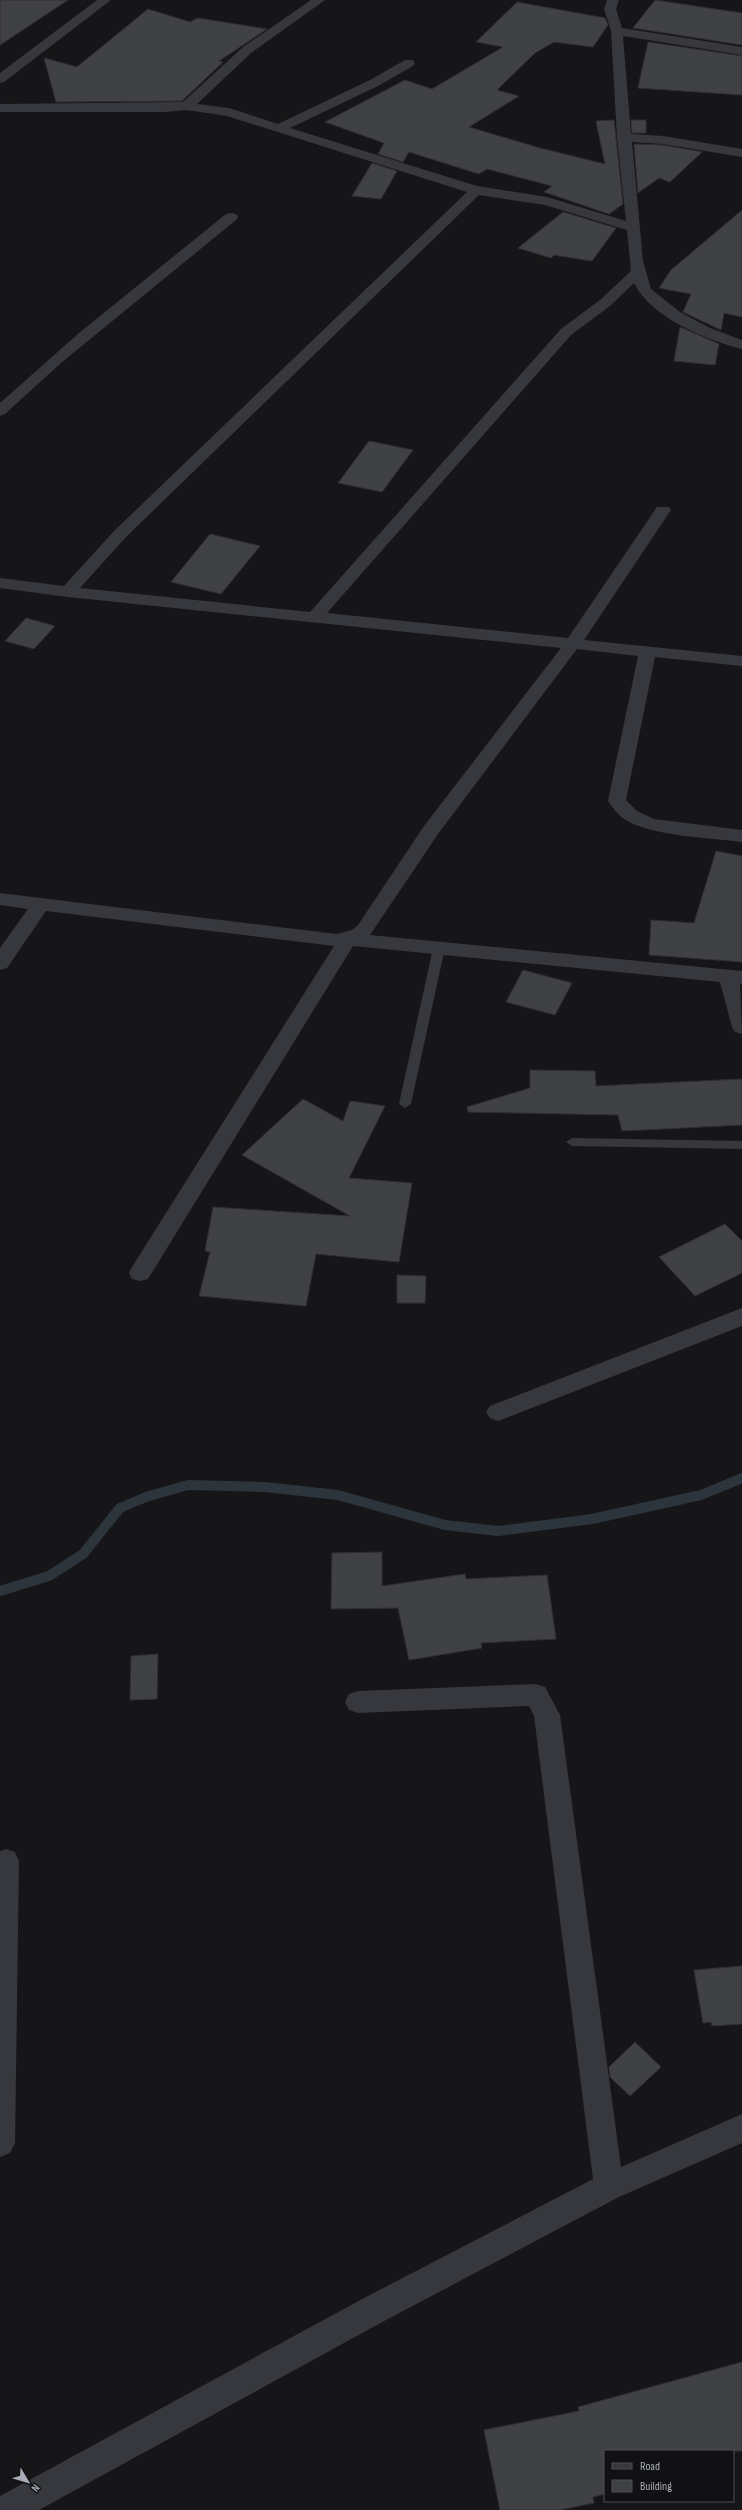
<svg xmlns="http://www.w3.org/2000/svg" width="742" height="2510" font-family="'Sofia Sans Condensed',sans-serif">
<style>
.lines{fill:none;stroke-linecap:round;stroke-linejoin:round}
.stream{stroke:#2c353c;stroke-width:10}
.building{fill:#404145;stroke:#303034}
.service{fill:#37383d;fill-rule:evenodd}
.minor{fill:#37383d;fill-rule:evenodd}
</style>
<rect width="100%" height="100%" fill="#161618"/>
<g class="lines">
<!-- stream -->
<path class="stream" d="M0,1591L49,1576L83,1554L120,1508L146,1497L188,1485L265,1487L338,1495L445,1525L498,1531L592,1519L701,1495L742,1478"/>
</g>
<!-- building -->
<path class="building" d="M0,0H68L0,45Z
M655,0L742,13V45L633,28Z
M517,2L605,18L608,25L593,47L554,42L535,53L497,90L519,96L469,127L540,148L605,164L596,121L614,120L623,204L609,214L544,192L552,186L487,169L479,174L409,152L403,162L378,154L384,143L325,122L405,80L432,89L503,47L476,42Z
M148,9L190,22L198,18L267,29L219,61L223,62L182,101L56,102L44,58L77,67Z
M648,42L742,56V95L638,88Z
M631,120H646V133H632Z
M634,144L663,145L702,152L670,182L659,178L638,193Z
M372,163L397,171L381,199L352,196Z
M742,210V317L724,313L721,330L683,312L691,294L659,288L671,270Z
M563,212L616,228L592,261L554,255L551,258L518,248Z
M680,327L719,344L715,365L674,361Z
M369,441L413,450L382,492L338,483Z
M210,534L260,546L221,594L171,582Z
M26,618L55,626L34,649L5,641Z
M716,851L742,856V962L649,955L651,920L694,923Z
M523,970L572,983L555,1015L506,1002Z
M530,1070L595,1071L596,1086L742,1079V1125L622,1131L618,1115L468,1112L467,1107L530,1088Z
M303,1099L343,1121L350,1101L385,1106L349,1178L412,1183L399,1262L316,1254L306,1306L199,1296L210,1252L205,1251L213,1207L350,1216L242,1155Z
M725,1224L742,1241V1273L695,1296L659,1257Z
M397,1275L426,1276L425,1303H397Z
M382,1552V1586L465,1574L466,1579L547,1575L556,1639L481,1643L482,1648L409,1660L398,1608L331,1609L332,1553Z
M158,1654L157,1699L130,1700L131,1656Z
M742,1966V2024L712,2026L711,2022L703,2023L694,1970Z
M635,2042L661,2067L630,2096L610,2077L609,2067Z
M742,2362V2451H605V2494L593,2497L594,2503L560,2510H500L484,2430L579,2411L578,2407Z"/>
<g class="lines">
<!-- service -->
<path class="service" d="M439,944L445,948L411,1104L405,1108L399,1104L433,948Z
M572,1138L742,1141V1149L572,1146L566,1142Z"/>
<!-- minor -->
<path class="minor" d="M97,0H111L4,82L0,83V73Z
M311,0H325L251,53L197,104L229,108L278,124L370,80L405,60H413L415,63L413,66L378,86L290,128L477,186L547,197L626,221L617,138L611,31L604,9L607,0H619L616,9L622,28L742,47V55L623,36L631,134L663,136L742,149V157L663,144L632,142L643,261L651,289L680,312L710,328L742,340V349C708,341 650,317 634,283L610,306L571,335L327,613L568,638L657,507H669L671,510L584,640L742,656V666L655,657L626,800L637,811L654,819L742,830V842C710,838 650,836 624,819C618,815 612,807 608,801L638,656L577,649L438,834L370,935L742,971V985L740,984L742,1034L735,1032L732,1027L720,982L353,946L148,1279L140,1281L132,1279L129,1273L132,1267L334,946L46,911L7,968L0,970V948L28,909L0,905V893L337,934L352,930L358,925L424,826L561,648L68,597L0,588V578L64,586L114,531L467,192L227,116L187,110L164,112H0V104L183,102L243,47ZM479,195L545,205L627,230L631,271L600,300L561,329L310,612L80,588L126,537Z
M231,213L236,214L238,217L236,220L61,363L5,414L0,416V403L79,333L226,214Z
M742,1308V1326L506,1418L498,1421L490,1418L486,1412L490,1406Z
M536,1684L545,1687L560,1715L621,2167L742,2114V2143L619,2197L386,2320L39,2510H0V2496L364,2298L593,2179L534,1716L529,1706L358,1713L349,1710L345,1702L349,1694L358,1691Z
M6,1849L15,1852L19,1861L15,2143L10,2153L0,2157V1851Z"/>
</g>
<!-- legend -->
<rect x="604" y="2450" width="130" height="52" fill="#111113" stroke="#4d4f55"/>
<rect x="612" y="2463" width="20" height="6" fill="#37383d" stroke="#4d4f55"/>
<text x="640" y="2470" font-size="12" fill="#a8adb8">Road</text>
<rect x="612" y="2480" width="20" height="12" fill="#404145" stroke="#4d4f55"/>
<text x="640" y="2490" font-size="12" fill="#a8adb8">Building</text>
<!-- north arrow -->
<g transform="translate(28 2482) rotate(128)" stroke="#111113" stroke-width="3" paint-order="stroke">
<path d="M0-3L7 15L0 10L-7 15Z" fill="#a8adb8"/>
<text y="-6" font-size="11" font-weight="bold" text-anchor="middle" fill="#a8adb8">N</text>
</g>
</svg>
